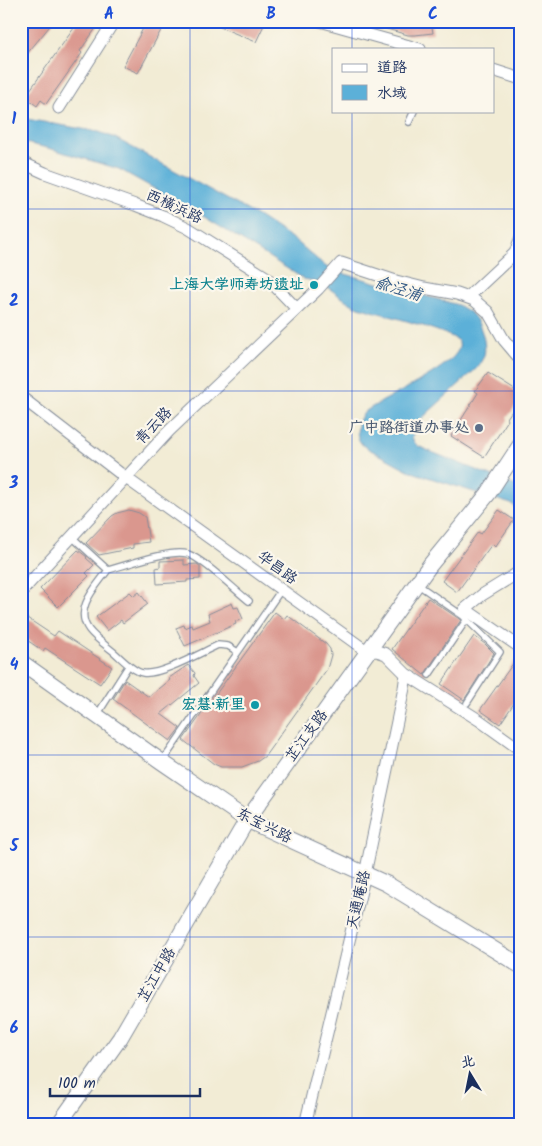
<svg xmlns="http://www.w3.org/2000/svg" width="542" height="1146" font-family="Kalam,'LXGW WenKai TC',sans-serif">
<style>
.water{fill:#5cb0d8;stroke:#3c709b}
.building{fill:#da978e}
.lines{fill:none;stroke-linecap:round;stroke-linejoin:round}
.service-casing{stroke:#868e9a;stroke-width:8}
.minor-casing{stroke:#868e9a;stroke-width:13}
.tertiary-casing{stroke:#868e9a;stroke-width:17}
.service{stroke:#fff;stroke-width:5.5}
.minor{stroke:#fff;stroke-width:11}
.tertiary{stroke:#fff;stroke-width:15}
.grid{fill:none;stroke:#1d4ed8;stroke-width:1;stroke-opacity:0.55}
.culture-dot{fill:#0f9aa8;stroke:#fbf7ec;stroke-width:2}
.service-dot{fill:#5c6f8a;stroke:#fbf7ec;stroke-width:2}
.labels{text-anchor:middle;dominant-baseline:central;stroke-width:4.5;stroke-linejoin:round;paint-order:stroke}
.street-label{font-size:15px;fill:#1b2f5e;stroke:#fbf7ec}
.culture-label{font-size:15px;font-weight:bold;fill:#0d838f;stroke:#fbf7ec;text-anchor:end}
.service-label{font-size:15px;font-weight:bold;fill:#4e5e75;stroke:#fbf7ec;text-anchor:end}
.water-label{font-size:16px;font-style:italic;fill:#2e5683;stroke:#fbf7ec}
.neatline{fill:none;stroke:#1d4ed8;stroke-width:2}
.grid-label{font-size:16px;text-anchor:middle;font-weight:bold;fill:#1d4ed8}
</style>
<rect width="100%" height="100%" fill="#fbf7ec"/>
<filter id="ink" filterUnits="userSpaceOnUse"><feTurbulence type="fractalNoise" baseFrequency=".02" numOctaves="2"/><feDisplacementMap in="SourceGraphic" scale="10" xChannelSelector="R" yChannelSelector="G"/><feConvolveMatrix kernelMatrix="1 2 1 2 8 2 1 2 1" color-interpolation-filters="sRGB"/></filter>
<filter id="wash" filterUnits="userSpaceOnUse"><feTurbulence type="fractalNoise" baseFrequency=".0096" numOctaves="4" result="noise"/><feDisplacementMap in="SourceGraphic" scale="20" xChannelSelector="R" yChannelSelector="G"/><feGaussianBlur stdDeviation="1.12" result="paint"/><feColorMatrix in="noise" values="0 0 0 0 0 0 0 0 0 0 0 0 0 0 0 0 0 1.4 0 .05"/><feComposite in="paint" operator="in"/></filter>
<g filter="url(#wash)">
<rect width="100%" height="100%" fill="#f2ecd5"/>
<!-- water -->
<path class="water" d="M21,118L99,132L115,138L256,215L296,241L325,266L338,272L458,305C462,308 468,311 472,314C481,324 487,343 484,356C482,360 480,363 478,367L420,420L416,426L412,437L414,442L418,446L429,451L521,488V510L511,504L412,472L367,448C365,447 362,445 361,443C354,435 358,418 365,412C377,401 472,361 458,341C452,333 396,318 383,314C373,311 363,309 354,305C349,303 345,299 341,297C329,288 319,281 304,279L198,213L119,169L52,149L21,142Z"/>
<g id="blocks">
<!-- building -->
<path class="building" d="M32,21H54L21,61V35Z
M79,21H101L80,51L82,53L46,104L41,100L37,106L25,97Z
M147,21H166L138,73L123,66Z
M222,21H255L264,25L256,42L220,27Z
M369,21H431L433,33L415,35H408L369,24Z
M488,373L521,394V398L507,418L508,420L484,457L451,436L478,393L475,391Z
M129,510L139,513L145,517L149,542L133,544V548L99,555L86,543L112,516L117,513Z
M499,510L514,520L495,547L492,544L457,592L442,581L478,532L481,534Z
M78,550L87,557L86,558L94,565L86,573L89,576L58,607L40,589Z
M184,560V565L197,564L200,566V579L187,580V582L157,584L156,568L160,567V561Z
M130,592L134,596L139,592L148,604L123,623L121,620L107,631L96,617Z
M428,598L461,620L424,675L392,649Z
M232,603L234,608L238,607L243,619L235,622L236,624L185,646L176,628L184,625L185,628L192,625L193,628L210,621L208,614Z
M275,612L284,619L287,615L326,644L330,649L331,655L327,669L265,756L258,761L242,767H221L214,764L183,740Z
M21,614L54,636L58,631L112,667L100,684L45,648L43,651L21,636Z
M474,636L485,644L494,653L464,700L441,684Z
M519,655H521V693L500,724L480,710Z
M188,665L195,673L194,676L199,683L161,714L180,728L170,741L113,699L125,680L149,697L170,680L169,678Z"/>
</g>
</g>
<g filter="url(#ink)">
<use href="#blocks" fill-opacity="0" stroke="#868e9a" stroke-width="1"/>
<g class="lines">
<defs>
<path id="service" d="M409,122L414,111
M72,537L108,570
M417,584L463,616L500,652L467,703
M238,652L228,646L218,645C202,652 160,676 143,673C134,672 122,659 115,653C107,646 96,639 89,630C73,609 96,587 108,570C127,565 170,549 188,554C203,559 235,590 249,601
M429,675L467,619
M97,715L129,665
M162,762L281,590"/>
<path id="minor" d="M320,21L420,49
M493,70L521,79
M59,108L114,21
M21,162L45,173L135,205L163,216L188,228L266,277L297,309
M468,297L515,253L521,237
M21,397L126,478L368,652L377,651L386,654L406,674L479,720L521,750
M521,571L482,595L465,609L521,648
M21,592L169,431L318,289L341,263L396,281L424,288L457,294L474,300L488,312L504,340L521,360
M305,1125L365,874L404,688L406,674"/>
<path id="tertiary" d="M21,662L162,762L247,820L387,884L521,966
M58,1125L120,1038L247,820L430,565L488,494L521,444"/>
</defs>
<!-- service casing -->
<use href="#service" class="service-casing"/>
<!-- minor casing -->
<use href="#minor" class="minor-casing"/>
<!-- tertiary casing -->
<use href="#tertiary" class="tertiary-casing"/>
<!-- service -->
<use href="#service" class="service"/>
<!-- minor -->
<use href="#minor" class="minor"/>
<!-- tertiary -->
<use href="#tertiary" class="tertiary"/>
</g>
</g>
<!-- grid -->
<path class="grid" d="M190,21V1125M352,21V49M352,111V1125M21,209H521M21,391H521M21,573H521M21,755H521M21,937H521"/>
<!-- markers -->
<g class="culture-dot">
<circle cx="314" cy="285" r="5"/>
<circle cx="255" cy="705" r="5"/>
</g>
<circle class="service-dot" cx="479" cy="428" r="5"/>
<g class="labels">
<!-- street labels -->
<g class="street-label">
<text transform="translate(174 207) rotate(25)">西横浜路</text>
<text transform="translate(154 426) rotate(-46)">青云路</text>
<text transform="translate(277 568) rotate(36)">华昌路</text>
<text transform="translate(307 736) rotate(-54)">芷江支路</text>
<text transform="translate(264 826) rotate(27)">东宝兴路</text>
<text transform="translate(359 900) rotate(-77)">天通庵路</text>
<text transform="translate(157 975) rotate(-60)">芷江中路</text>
</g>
<!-- culture labels -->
<g class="culture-label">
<text x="304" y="285">上海大学师寿坊遗址</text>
<text x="245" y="705">宏慧·新里</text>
</g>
<!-- service labels -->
<g class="service-label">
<text x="469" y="428">广中路街道办事处</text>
</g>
<!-- water labels -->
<g class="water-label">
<text transform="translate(398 289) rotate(17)">俞泾浦</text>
</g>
</g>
<!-- margin -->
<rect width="542" height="1146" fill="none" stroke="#fbf7ec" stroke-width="55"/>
<!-- legend -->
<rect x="332" y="48" width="162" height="65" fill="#fbf7ec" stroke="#a1a7b3"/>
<rect x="342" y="64" width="25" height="8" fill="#ffffff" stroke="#a1a7b3"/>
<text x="377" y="72" font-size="15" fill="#1b2f5e">道路</text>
<rect x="342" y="85" width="25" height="15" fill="#5cb0d8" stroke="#a1a7b3"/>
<text x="377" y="98" font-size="15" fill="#1b2f5e">水域</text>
<!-- north arrow -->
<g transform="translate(470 1074) rotate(350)" stroke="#fbf7ec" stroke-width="4" paint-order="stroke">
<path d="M0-4L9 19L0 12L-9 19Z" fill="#1b2f5e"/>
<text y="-8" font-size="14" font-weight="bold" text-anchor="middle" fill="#1b2f5e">北</text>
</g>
<!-- scale -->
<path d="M50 1088v8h150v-8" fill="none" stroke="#1b2f5e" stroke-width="2.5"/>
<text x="58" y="1088" font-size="15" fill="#1b2f5e" stroke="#fbf7ec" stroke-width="4" paint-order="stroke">100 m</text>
<rect x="28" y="28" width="486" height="1090" class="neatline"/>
<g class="grid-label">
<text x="109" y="19">A</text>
<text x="271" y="19">B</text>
<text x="433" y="19">C</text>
<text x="14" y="124">1</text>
<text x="14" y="306">2</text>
<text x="14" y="488">3</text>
<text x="14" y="670">4</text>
<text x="14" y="851">5</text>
<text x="14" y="1033">6</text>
</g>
</svg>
